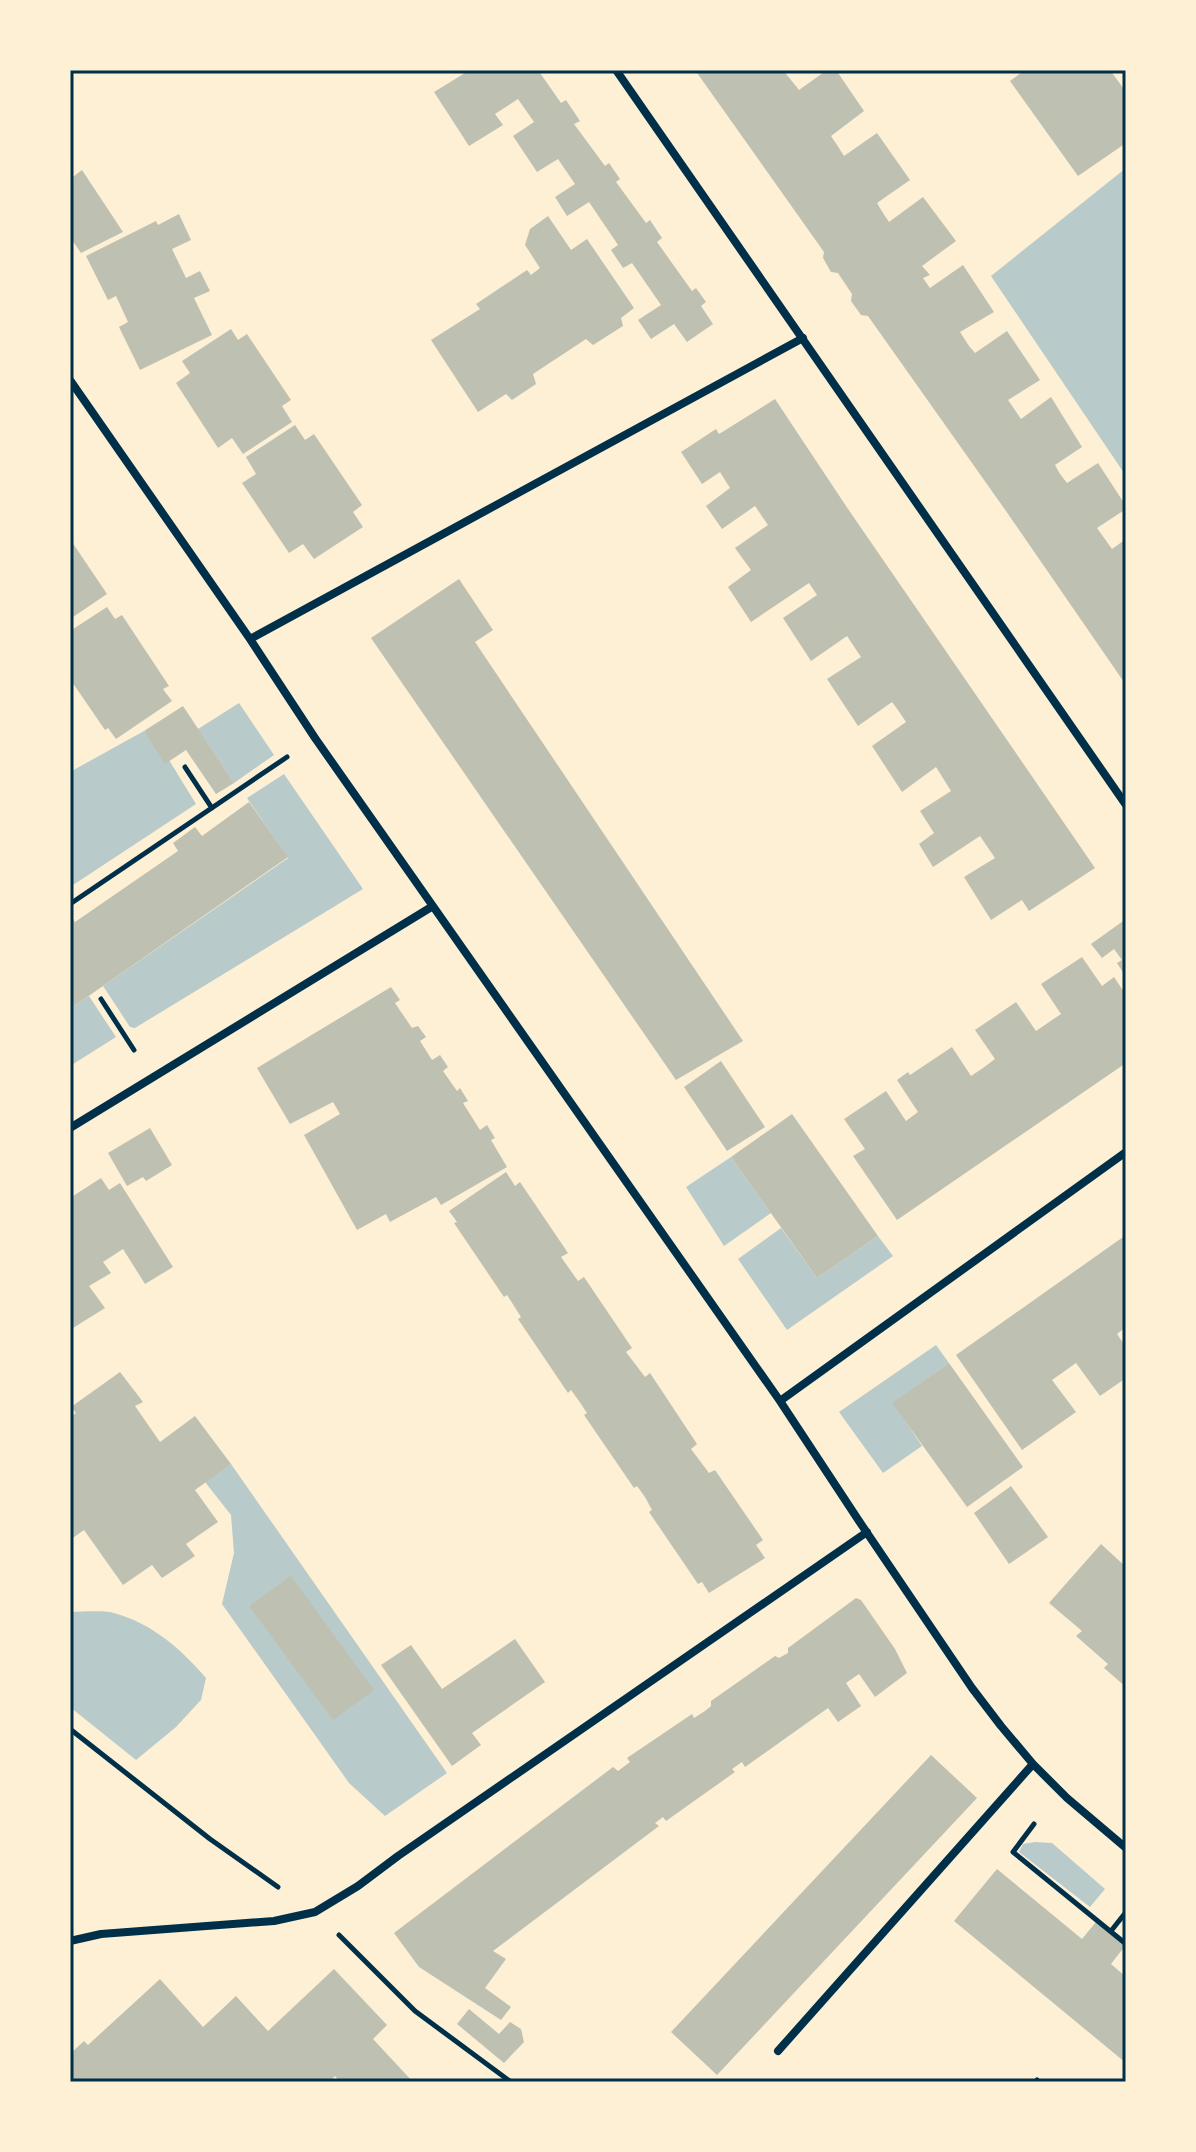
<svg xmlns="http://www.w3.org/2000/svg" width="1196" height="2152" font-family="'Open Sans',sans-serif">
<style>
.green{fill:#b9caca}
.building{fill:#bec0b2}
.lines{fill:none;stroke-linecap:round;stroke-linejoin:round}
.path{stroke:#003049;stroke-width:5}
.minor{stroke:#003049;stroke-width:8}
.neatline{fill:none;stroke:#003049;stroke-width:3}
</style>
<rect width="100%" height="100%" fill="#fdf0d5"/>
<!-- green -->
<path class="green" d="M1126,168V476L991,276Z
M239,703L274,755L234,783L198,729Z
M144,731L169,760L196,804L70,887V772Z
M284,774L363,889L135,1028L130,1027L103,986L288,858L247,798Z
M89,996L116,1037L70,1066V1009Z
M731,1157L771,1213L724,1246L686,1187Z
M781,1228L817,1278L878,1236L893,1256L787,1330L738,1259Z
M936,1345L949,1363L893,1403L922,1446L883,1473L839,1412Z
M231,1464L447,1773L385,1816L349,1783L222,1604L234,1553L231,1515L205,1482Z
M70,1612C84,1612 101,1610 114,1613C153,1624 181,1649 206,1678L201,1700L176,1727L136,1760L70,1707Z
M1035,1842L1052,1843L1105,1889L1090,1907L1019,1852L1023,1844Z"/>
<!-- building -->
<path class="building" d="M463,70H538L561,103L566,100L580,121L574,124L605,166L609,163L620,179L616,182L646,223L650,220L662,238L657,242L692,291L696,288L706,302L701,306L713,324L687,342L674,324L651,339L638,320L661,305L632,263L623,268L611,250L618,245L589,202L567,216L555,197L575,184L558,159L537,172L513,136L534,122L518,99L495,114L503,125L469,146L434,92L465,73Z
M695,70H783L799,90L827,70H836L864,111L831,136L837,145L844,156L877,133L910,180L877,203L883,213L889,222L923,197L956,241L922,266L930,275L923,278L930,288L963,265L994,312L960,332L969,346L975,353L1007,331L1040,380L1008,400L1021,419L1051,397L1082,447L1055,465L1060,474L1067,483L1098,463L1126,506V509L1097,528L1112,549L1126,539V685L1006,511L868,316L861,315L851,301L852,294L838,273L831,272L823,258L824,252Z
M1025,70H1110L1126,92V143L1078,176L1010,81Z
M82,170L123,232L81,253L70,237V179Z
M179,214L191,240L172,249L186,278L200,271L210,291L194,298L212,335L140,370L119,327L128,322L116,296L108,300L86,256L156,221L158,225Z
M548,216L571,250L587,239L634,308L621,318L623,326L593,345L586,339L533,374L536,384L512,400L506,394L478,412L431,340L480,309L476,304L527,270L531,275L540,268L525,245L530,229Z
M231,329L238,340L247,334L291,400L282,406L292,422L243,454L232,438L218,448L176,383L190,373L182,361Z
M775,399L846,506L1095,868L1029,911L1022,900L991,920L964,877L995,858L980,836L933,867L919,844L934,833L920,811L951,791L936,767L902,792L872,746L906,722L898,710L892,702L858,726L827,679L861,657L847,636L811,661L783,618L817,595L809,583L751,622L728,587L751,570L735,548L768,525L755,506L722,529L706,506L730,488L720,472L702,484L681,452L716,429L719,434Z
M295,425L305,440L314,434L362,505L353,512L363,527L314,559L303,544L289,553L242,483L256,474L246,457Z
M70,539L107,594L70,619Z
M459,579L493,630L475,642L743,1041L676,1080L371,638Z
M107,607L115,619L122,615L169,686L163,689L172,701L116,739L108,728L105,730L70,679V631Z
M183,706L234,783L216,794L186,750L165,764L144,731Z
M249,802L288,857L70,1009V915L75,922L178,851L173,843L195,827L202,836Z
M1126,919V977L1117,963L1122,960L1114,949L1102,958L1091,944Z
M1082,957L1102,986L1114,977L1124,992L1126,991V1063L897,1220L853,1156L865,1149L844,1119L886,1091L906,1121L918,1112L897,1080L908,1072L910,1075L952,1047L971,1076L983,1068L995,1059L975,1030L1016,1002L1036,1031L1061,1014L1041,984Z
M391,987L400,1000L395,1003L412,1028L418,1026L426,1037L420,1041L432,1060L440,1055L448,1067L443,1071L457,1091L460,1088L468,1101L463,1103L480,1130L487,1125L495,1138L491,1140L507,1167L441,1205L436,1197L390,1222L386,1214L357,1230L304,1135L340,1114L333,1102L290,1124L257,1068Z
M721,1061L765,1127L727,1151L684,1087Z
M792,1114L878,1236L817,1278L731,1157Z
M150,1128L172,1165L146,1181L143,1177L127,1186L108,1153Z
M506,1172L515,1186L520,1182L568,1253L561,1257L578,1281L584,1277L632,1348L626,1352L645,1377L650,1373L697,1444L691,1449L709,1473L715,1470L763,1540L756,1545L765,1558L709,1593L702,1582L698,1584L649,1512L652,1510L645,1497L637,1486L634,1488L584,1415L587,1413L579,1401L571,1390L568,1393L518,1319L521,1317L507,1295L504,1297L454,1223L457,1222L449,1211Z
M101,1178L109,1190L120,1183L173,1267L145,1284L123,1249L103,1262L111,1273L89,1286L105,1308L73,1328L70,1323V1198Z
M1126,1235V1327L1117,1334L1126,1347V1378L1100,1396L1076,1363L1052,1380L1076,1412L1022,1450L956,1355Z
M949,1363L1023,1467L967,1507L892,1403Z
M120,1372L143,1402L135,1406L160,1442L195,1416L231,1464L195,1490L218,1522L186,1544L195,1556L162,1578L152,1565L123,1585L84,1530L70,1540V1417L76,1413L71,1407Z
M1011,1486L1048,1537L1009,1564L974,1513Z
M1101,1544L1126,1567V1687L1104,1668L1108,1664L1076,1636L1082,1631L1049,1603Z
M291,1576L374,1690L333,1720L249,1606Z
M856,1598L861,1600L895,1649L907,1673L875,1697L859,1674L846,1683L861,1706L838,1722L828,1708L745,1767L742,1762L732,1769L735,1772L666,1821L663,1817L655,1823L659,1826L493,1951L506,1959L485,1988L511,2007L501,2020L419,1967L394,1933L613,1767L618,1771L630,1762L627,1758L692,1714L694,1718L705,1711L711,1706V1701L775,1656L779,1658L788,1653V1648Z
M515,1639L545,1682L472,1733L481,1745L452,1766L381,1665L411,1645L442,1689Z
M931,1755L977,1798L717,2075L671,2032Z
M997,1869L1082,1939L1096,1922L1125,1946L1111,1964L1126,1977V2063L954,1921Z
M334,1969L387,2025L373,2039L413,2082H340L335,2076L329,2082H70V2054L84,2041L88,2045L160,1979L203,2027L236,1996L268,2031Z
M469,2009L499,2034L510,2022L521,2029L524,2042L504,2063L457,2024Z"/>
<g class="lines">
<!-- path -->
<path class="path" d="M185,767L212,808
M70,904L287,757
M101,999L134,1050
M70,1729L210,1839L278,1887
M1034,1824L1013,1852L1126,1944
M1111,1931L1126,1912
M339,1935L415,2011L511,2082
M1037,2080L1039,2082"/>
<!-- minor -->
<path class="minor" d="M616,70L1126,805
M70,380L250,639L315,738L780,1401L859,1521L972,1688L1001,1726L1033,1764L1067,1798L1126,1848
M250,639L803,338
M70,1128L433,906
M780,1401L1126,1152
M70,1941L101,1934L274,1921L315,1912L358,1886L398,1856L867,1532
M778,2051L1033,1764"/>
</g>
<!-- border -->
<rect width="1196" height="2152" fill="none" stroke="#fdf0d5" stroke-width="144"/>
<rect x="72" y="72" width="1052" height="2008" class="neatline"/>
</svg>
